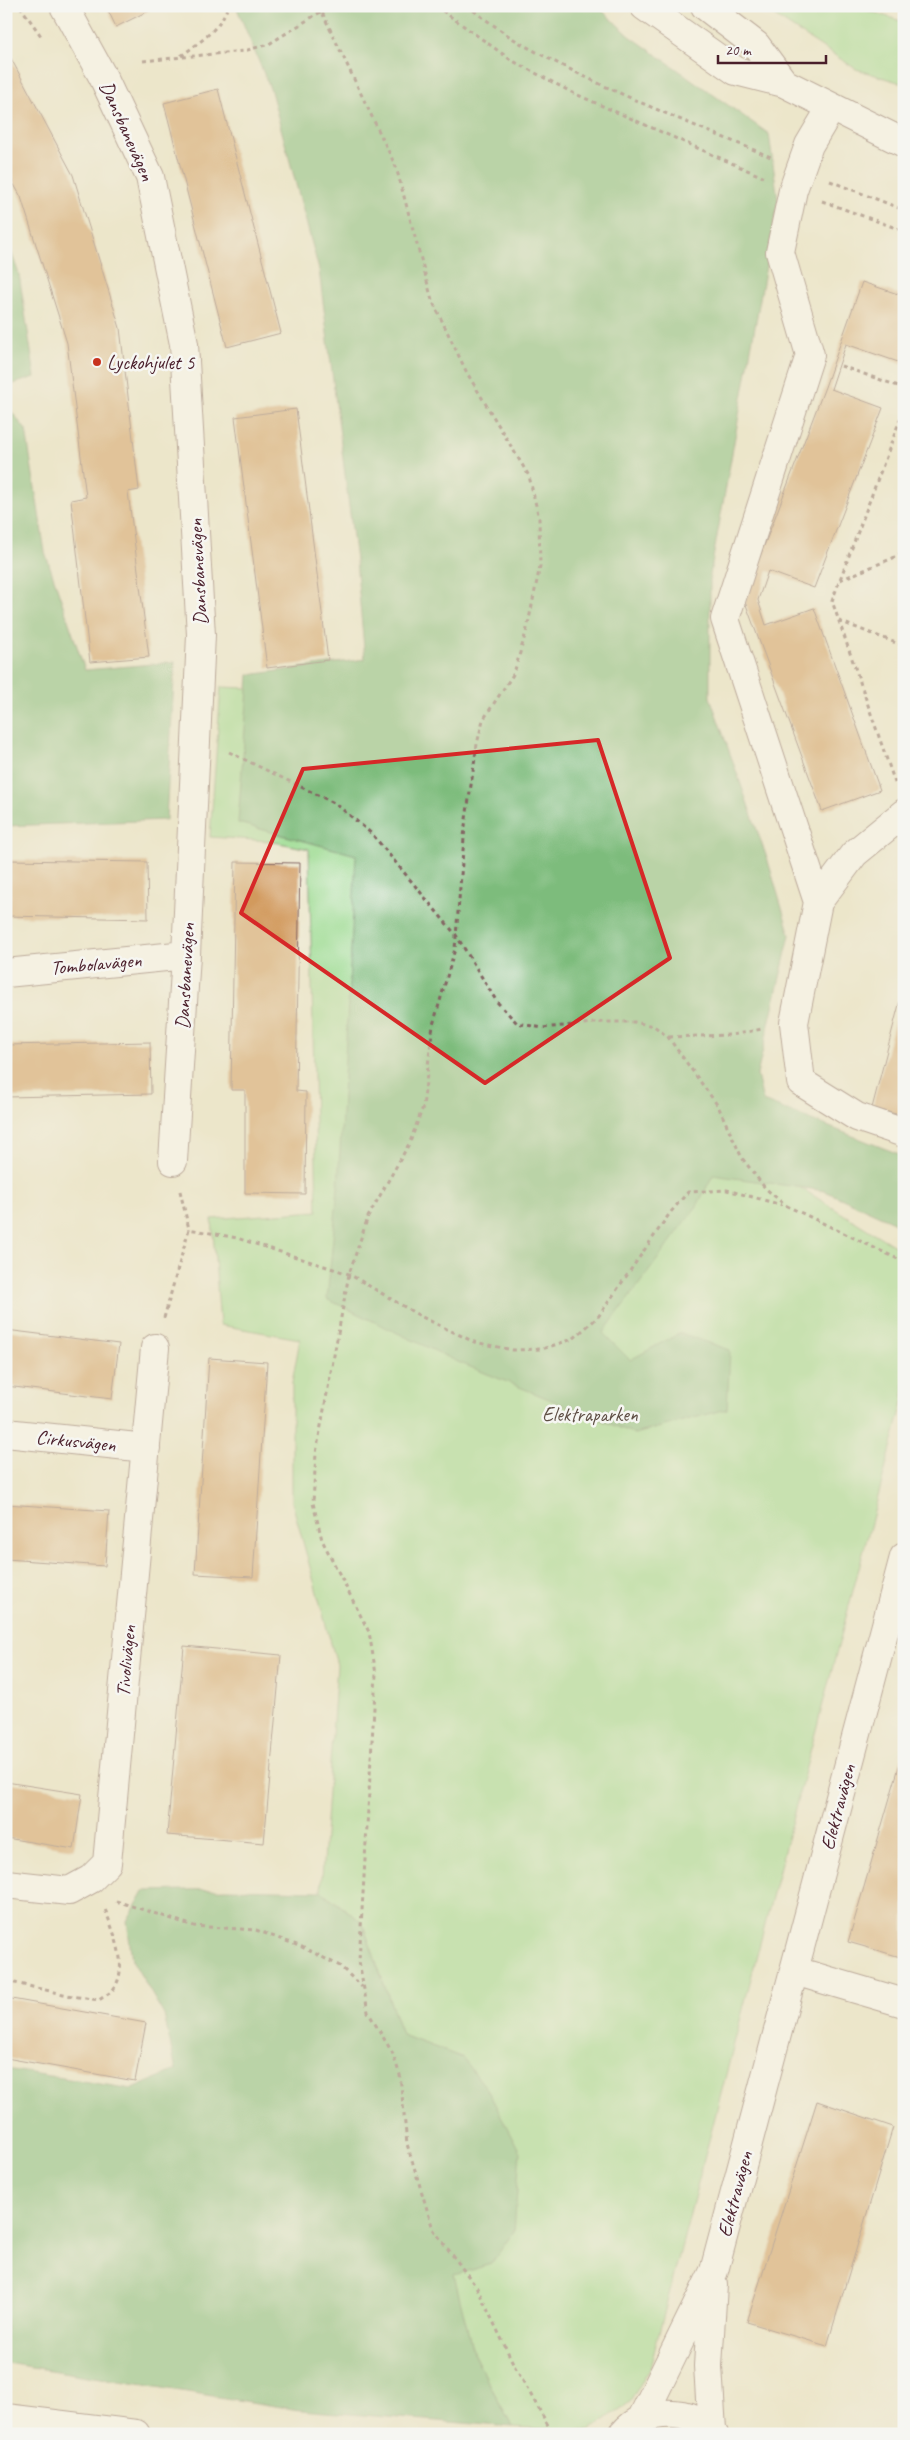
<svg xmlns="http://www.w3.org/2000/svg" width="910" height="2440" font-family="Caveat,sans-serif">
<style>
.green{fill:#9cdc91;stroke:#737e5e}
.forest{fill:#7dbc7b;stroke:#646e53}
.building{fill:#d29a5d}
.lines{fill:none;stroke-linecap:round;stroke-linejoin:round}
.minor-casing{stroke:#836563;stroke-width:30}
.path{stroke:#836563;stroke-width:3;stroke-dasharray:4 4;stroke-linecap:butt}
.minor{stroke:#fff;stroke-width:28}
.marked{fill:none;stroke:#d62828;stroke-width:4;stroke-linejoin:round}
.poi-dot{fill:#c8321e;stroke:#f6f6f2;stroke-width:2}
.labels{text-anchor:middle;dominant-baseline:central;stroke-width:5;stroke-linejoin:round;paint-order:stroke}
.street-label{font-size:20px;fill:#4a1f2b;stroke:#f6f6f2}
.poi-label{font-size:20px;fill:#4a1f2b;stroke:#f6f6f2;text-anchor:start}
.park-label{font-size:20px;fill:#5e4e44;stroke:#f6f6f2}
</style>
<rect width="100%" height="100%" fill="#f6f6f2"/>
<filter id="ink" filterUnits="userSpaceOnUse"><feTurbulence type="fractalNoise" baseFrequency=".02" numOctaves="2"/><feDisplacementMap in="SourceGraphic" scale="10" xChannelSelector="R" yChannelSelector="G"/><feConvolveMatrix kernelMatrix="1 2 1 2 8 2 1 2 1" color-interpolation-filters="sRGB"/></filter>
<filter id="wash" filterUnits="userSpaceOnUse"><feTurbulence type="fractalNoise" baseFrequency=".0096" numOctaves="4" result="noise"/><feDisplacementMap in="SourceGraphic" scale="20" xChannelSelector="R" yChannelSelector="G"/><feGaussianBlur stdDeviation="1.12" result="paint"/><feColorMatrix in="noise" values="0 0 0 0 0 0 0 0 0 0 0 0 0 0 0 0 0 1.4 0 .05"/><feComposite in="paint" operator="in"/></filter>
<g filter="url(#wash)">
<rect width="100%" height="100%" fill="#ece6ca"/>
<!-- green -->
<path class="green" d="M759,6H854L904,22V84L856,69Z
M221,687L298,690L770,1173L801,1188L893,1245L904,1249V1399L792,1820L650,2368L630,2402L589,2431L512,2427L473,2352L453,2274L491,2264L463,2058L402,2035L362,1922L321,1891L337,1665L292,1502V1383L300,1339L220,1325L212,1219L317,1211L309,849L269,841L210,837Z"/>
<!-- forest -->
<path class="forest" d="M236,6H597L630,36L769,134L778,200L710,575V697L768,861L790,935L757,1075L763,1101L904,1156V1227L825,1191L713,1175L697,1206L603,1333L630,1360L680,1333L730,1350L727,1409L635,1434L458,1362L327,1299L338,1188L356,855L238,823L249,675L365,659L356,561L319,270L271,91Z
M6,237L19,274L35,377L7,386V406L26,430L45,552L85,670L175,662L166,820L6,826Z
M227,1889L321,1891L362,1922L402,2035L463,2058L487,2089L520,2152L514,2231L491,2264L454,2275L473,2352L512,2427L300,2410L6,2363V2069L132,2089L176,2070L164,2015L132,1960L127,1921L144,1891Z"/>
<g id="blocks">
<!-- building -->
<path class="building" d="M106,6H158L116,27Z
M6,49L73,175L120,328L139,490L128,492L149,657L90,662L71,500L86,497L67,343L21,197L6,170Z
M218,89L281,333L227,347L164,103Z
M862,282L904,296V364L846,344L831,389L883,408L814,588L768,571L758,600L766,625L814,608L880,790L822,811L745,602L756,567L825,387Z
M296,409L328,660L267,668L235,417Z
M6,860L147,862L148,919L6,916Z
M235,862L300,863L296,1091L306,1092L305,1194L245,1193V1090H231Z
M903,989H904V1116L872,1108Z
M150,1042L151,1094L6,1097V1045Z
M6,1330L119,1344L112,1399L6,1386Z
M209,1358L267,1362L253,1577L195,1574Z
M6,1504L109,1511L105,1566L6,1559Z
M184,1646L281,1655L264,1843L167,1835Z
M903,1753H904V1958L848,1942Z
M6,1782L82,1794L74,1849L6,1838Z
M6,1998L146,2023L135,2081L6,2058Z
M817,2101L893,2127L827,2346L747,2322Z"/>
</g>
</g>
<g filter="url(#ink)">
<use href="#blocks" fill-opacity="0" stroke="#836563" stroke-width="1"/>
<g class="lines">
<defs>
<path id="minor" d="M64,6L103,77L150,177L184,344L201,635L186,955L173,1161
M644,6L736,71L784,83L904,143
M705,6L756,45L784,83
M831,108L809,145L793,190L780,252L810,355L725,619L818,902L794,1023L801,1082L857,1117L904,1133
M818,902L854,854L904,813
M6,973L186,955
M6,1433L146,1448
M6,1884L69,1891L91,1879L107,1863L155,1348
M795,1971L904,2003
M6,2418L136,2434
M641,2420L714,2271L904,1557
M712,2430L708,2366L713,2285
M623,2434C644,2407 694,2407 714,2434"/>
</defs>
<!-- minor casing -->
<use href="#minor" class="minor-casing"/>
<!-- path -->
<path class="path" d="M20,6L41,36
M319,6L396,167L432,300L467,373L529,476L539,518L540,566L527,629L514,673L483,720L477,744L465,826L455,949L433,1025L423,1107L410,1142L368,1217L349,1274L316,1453L313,1503L322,1540L369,1632L376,1674L359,1961L368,2012L392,2052L400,2075L407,2144L433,2229L477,2288L515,2367L553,2434
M436,6L511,60L571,92L763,177
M467,6C484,18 502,32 520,43C600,88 686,122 771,157
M181,56C200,42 220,29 228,6
M143,61L244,51L269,44L330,6
M830,181L904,210
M822,201L904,231
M841,366L904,388
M840,580L893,558L904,551
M839,621L904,646
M229,752L336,804L372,834L456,935L497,1002L517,1023L542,1028L604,1022H634L654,1026L668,1037L718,1106L742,1158L765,1188L785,1205L904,1262
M895,783L832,601L904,409
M669,1037L732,1035L762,1029
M180,1191L189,1229
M164,1318L189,1229L237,1238L349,1274L420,1316L474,1342L513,1350L542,1349L573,1339L598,1317L670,1213L688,1192L727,1190L782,1205
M116,1901L194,1926L256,1930L302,1947L340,1966L362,1987
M6,1981L72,1996L99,2000C103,1997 109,1994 112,1991C131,1968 113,1932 105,1909"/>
<!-- minor -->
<use href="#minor" class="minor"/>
</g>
</g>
<!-- marked area -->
<path d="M0 0H910V2440H0ZM598,740L670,958L485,1083L241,913L303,769Z" fill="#ece6ca" fill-opacity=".55" fill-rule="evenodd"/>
<path class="marked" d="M598,740L670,958L485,1083L241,913L303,769Z"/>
<!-- markers -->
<circle class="poi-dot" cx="97" cy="362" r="5"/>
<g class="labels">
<!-- street labels -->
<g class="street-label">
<text transform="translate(127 131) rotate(66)">Dansbanevägen</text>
<text transform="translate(198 572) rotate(-93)">Dansbanevägen</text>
<text transform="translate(96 964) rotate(-5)">Tombolavägen</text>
<text transform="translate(185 976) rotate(-87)">Dansbanevägen</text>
<text transform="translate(76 1441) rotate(6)">Cirkusvägen</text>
<text transform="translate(126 1661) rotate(-85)">Tivolivägen</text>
<text transform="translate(838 1807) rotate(-75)">Elektravägen</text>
<text transform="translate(735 2194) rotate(-75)">Elektravägen</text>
</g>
<!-- poi labels -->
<g class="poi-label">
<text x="107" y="362">Lyckohjulet 5</text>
</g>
<!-- park labels -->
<g class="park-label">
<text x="590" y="1414">Elektraparken</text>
</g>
</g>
<!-- margin -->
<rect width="910" height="2440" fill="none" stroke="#f6f6f2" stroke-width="25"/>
<!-- scale -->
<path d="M718 55v8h108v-8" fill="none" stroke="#4a1f2b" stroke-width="2.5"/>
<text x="725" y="55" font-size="15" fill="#4a1f2b" stroke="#f6f6f2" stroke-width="4" paint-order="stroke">20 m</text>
</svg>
